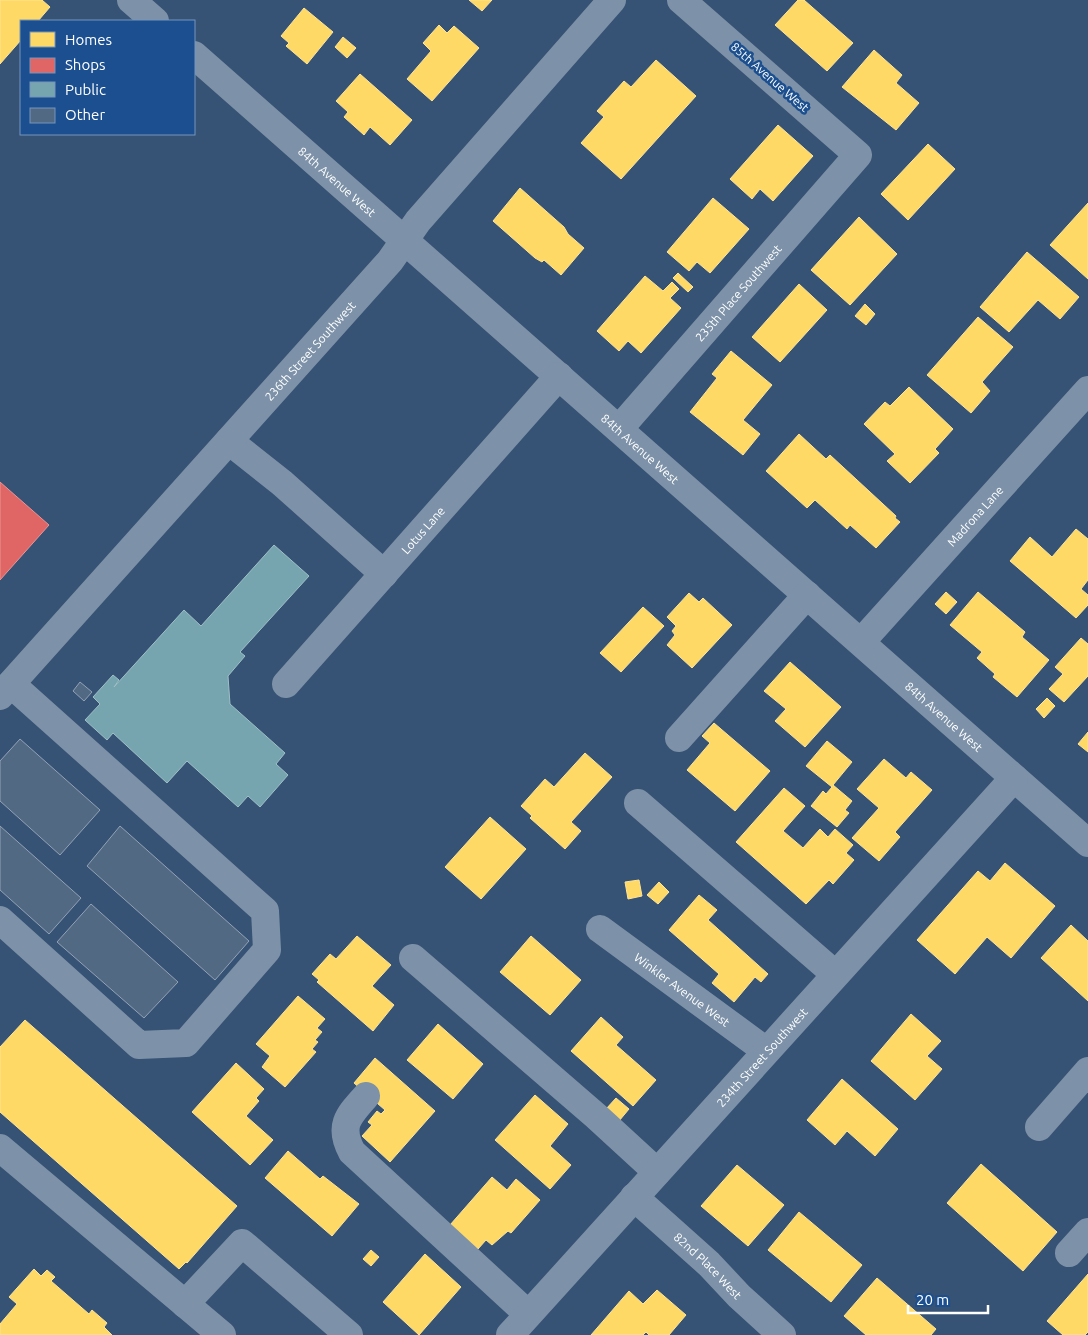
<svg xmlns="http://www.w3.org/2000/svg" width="1088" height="1335" font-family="Ubuntu,sans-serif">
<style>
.homes{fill:#ffd966;stroke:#ffe494}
.shops{fill:#e06666;stroke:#e99494}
.public{fill:#76a5af;stroke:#9fc0c7}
.building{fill:#526984;stroke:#92a2b6}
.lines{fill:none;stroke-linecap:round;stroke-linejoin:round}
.minor{stroke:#7d92a8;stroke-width:28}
.labels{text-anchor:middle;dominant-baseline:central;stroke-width:5;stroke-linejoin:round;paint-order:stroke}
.street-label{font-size:12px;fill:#fff;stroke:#1b4f8f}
</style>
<rect width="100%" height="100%" fill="#365274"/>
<!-- homes -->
<path class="homes" d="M0,0H42L50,7L38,21H21V40L0,64Z
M469,0H492L482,11Z
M798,0H804L853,43L827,71L775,25Z
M304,8L333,32L307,64L286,46L289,43L281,36Z
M439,25L447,33L454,26L479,48L432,101L407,79L431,51L423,43Z
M343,37L356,48L347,58L335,47Z
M874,50L902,75L896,83L919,103L896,130L842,87Z
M656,60L696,96L621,179L581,143L604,117L597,111L624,81L631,87Z
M360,74L412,120L390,145L370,127L364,135L344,117L348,112L336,101Z
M778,125L813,156L773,201L760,189L752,199L730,179Z
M928,144L955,169L908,220L881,194Z
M520,188L564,227L568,234L584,248L561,275L544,260L542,262L535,258L493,221Z
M713,198L749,229L710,273L697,262L689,271L667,252Z
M1088,203V279L1050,245Z
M859,217L897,254L850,305L811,270Z
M1027,252L1079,297L1060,319L1038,300L1009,332L980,307Z
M678,273L693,287L688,292L673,278Z
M645,276L663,291L672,282L679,289L670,298L681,308L641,353L628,341L619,351L597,331Z
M799,284L827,310L780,362L752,337Z
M865,304L875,314L866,325L855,316Z
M978,317L1013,347L982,382L990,391L971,413L927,375Z
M731,351L772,385L743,420L760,434L743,455L690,412L717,378L712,374Z
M909,387L953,429L935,449L939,453L910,483L887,461L895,454L864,424L885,402L890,406Z
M799,434L826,459L830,455L896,516L895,518L900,522L876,548L850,525L847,529L815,500L807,508L766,471Z
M1076,529L1088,539V580L1081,589L1088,595V605L1076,618L1010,561L1030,537L1052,557Z
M946,592L957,602L946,614L935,604Z
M978,592L1025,632L1022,637L1049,660L1017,697L993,677L995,674L977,658L982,652L950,625Z
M689,593L699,602L703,598L732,625L692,668L667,645L675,635L672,631L676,626L667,617Z
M643,607L664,626L621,672L600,653Z
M1081,638L1088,644V676L1064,702L1049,689L1063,674L1055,667Z
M790,662L841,707L805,747L775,721L786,709L764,691Z
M1047,698L1055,706L1044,718L1036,709Z
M714,723L770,771L735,811L687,770L710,743L702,736Z
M1088,732V752L1078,744Z
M827,741L852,762L833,785L852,801L845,810L849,813L837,827L811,806L823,791L826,794L832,787L806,766Z
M585,753L612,777L571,822L581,831L565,849L530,818L532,816L521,806L545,779L554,787Z
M884,759L906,778L911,772L932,790L895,832L900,837L879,861L852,838L879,808L857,789Z
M784,788L805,806L783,831L803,848L820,829L828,837L835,829L853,845L846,853L854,860L833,884L829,880L806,904L736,842Z
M490,817L526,849L481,899L445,867Z
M1005,863L1055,906L1011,958L987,937L955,974L917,940L978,871L990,881Z
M639,880L642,896L628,899L625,882Z
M659,882L669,892L658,904L647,895Z
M699,895L717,910L708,920L768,974L761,982L755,977L734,1002L712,983L719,974L669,930Z
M1071,925L1088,941V1001L1041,958Z
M357,936L391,965L372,986L394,1005L373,1031L317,982L319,980L312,974L330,954L336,959Z
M531,936L581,980L550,1015L500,972Z
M298,996L325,1019L317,1028L322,1032L315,1040L318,1042L312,1049L316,1052L285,1087L262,1067L270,1056L256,1044Z
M911,1014L941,1041L927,1056L942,1069L915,1100L871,1061Z
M601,1017L623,1037L616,1045L656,1080L633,1106L571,1051Z
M25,1020L237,1206L187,1263L186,1262L179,1269L0,1112V1047Z
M438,1024L483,1064L453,1099L407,1060Z
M375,1058L435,1111L390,1162L362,1136L372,1125L368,1122L377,1111L381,1114L385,1110L354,1083Z
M236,1063L264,1089L256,1098L259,1101L246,1116L273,1140L250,1165L192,1112Z
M842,1079L898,1129L875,1156L847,1131L835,1145L807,1120Z
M535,1095L568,1124L550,1146L571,1165L550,1189L495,1140Z
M616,1098L629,1109L619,1121L606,1109Z
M288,1151L320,1179L323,1176L359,1204L332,1236L265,1178Z
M981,1164L1057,1232L1023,1271L947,1203Z
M737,1165L784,1205L748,1246L701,1206Z
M492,1177L507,1190L516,1179L540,1200L511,1233L508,1231L492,1245L486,1240L478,1249L450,1225Z
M799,1212L862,1265L831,1302L768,1250Z
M371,1250L379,1257L371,1266L363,1259Z
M425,1254L461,1287L419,1335L383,1302Z
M34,1269L41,1276L47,1270L55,1277L51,1281L89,1314L92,1310L107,1323L104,1327L112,1335H0V1324L17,1304L9,1297Z
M1088,1274V1332L1085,1335H1063L1047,1321Z
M877,1278L936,1329L931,1335H866L844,1316Z
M657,1290L686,1315L669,1335H649L646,1332L643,1335H591L629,1291L643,1304Z"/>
<!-- shops -->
<path class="shops" d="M0,482L49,525L0,580Z"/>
<!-- public -->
<path class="public" d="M274,545L309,576L240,652L245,656L228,676L230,704L285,753L276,764L288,775L260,807L248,796L238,807L187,761L167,783L113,733L107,740L85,720L100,704L93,697L113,675L119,680L114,687L184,610L201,626Z"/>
<!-- building -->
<path class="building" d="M80,682L92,692L84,701L73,691Z
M20,739L100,810L60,855L0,801V761Z
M0,826L81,898L49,934L0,890Z
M120,826L249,941L215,980L87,866Z
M91,904L178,982L144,1018L57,942Z"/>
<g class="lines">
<!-- minor -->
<g class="minor">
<path d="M131,0L155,21"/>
<path id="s1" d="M194,55L1088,843"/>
<path id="s2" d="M619,429L858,155L681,0"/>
<path d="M229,441L282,483L384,574"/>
<path id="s3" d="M861,642L1088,390"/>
<path id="s4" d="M286,684L559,376"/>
<path id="s5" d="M0,696L390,261L418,221L612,0"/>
<path d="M679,738L807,595"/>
<path d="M638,803L835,974"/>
<path d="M0,920L139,1045L186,1043L267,950L265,911L11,684"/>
<path id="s6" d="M600,929L765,1050"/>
<path d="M413,958L596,1116L657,1172"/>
<path d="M366,1096C348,1116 338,1126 352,1152L528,1314"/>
<path d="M1039,1127L1088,1071"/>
<path d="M0,1148L222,1335"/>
<path id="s7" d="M634,1197L709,1264L739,1296L782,1335"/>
<path d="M1069,1253L1088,1232"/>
<path d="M185,1304L242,1243L349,1335"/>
<path id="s8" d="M510,1335L1014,778"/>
</g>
</g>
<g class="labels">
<!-- street labels -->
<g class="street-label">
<text transform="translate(770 77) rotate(41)">85th Avenue West</text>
<text stroke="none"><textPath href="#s1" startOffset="191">84th Avenue West</textPath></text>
<text stroke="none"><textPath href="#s2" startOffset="181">235th Place Southwest</textPath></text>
<text stroke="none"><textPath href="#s5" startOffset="464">236th Street Southwest</textPath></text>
<text stroke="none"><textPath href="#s1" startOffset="595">84th Avenue West</textPath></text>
<text stroke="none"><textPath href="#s3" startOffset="170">Madrona Lane</textPath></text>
<text stroke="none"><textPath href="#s4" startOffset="206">Lotus Lane</textPath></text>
<text stroke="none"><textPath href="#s1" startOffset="1000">84th Avenue West</textPath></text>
<text stroke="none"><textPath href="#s6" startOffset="102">Winkler Avenue West</textPath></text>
<text stroke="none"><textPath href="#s8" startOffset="375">234th Street Southwest</textPath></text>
<text stroke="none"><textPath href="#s7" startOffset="101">82nd Place West</textPath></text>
</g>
</g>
<!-- legend -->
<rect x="20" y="20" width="175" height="115" fill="#1b4f8f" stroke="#7695bc"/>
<rect x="30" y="32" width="25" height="15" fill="#ffd966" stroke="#7695bc"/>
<text x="65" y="45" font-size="15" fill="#ffffff">Homes</text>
<rect x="30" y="58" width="25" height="15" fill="#e06666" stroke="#7695bc"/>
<text x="65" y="70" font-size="15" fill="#ffffff">Shops</text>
<rect x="30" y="82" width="25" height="15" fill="#76a5af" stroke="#7695bc"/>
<text x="65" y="95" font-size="15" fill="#ffffff">Public</text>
<rect x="30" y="108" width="25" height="15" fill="#526984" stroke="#7695bc"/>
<text x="65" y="120" font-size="15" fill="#ffffff">Other</text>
<!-- scale -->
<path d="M908 1305v8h80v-8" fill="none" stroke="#ffffff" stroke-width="2.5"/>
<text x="916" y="1305" font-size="15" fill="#ffffff" stroke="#1b4f8f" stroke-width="4" paint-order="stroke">20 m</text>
</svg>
